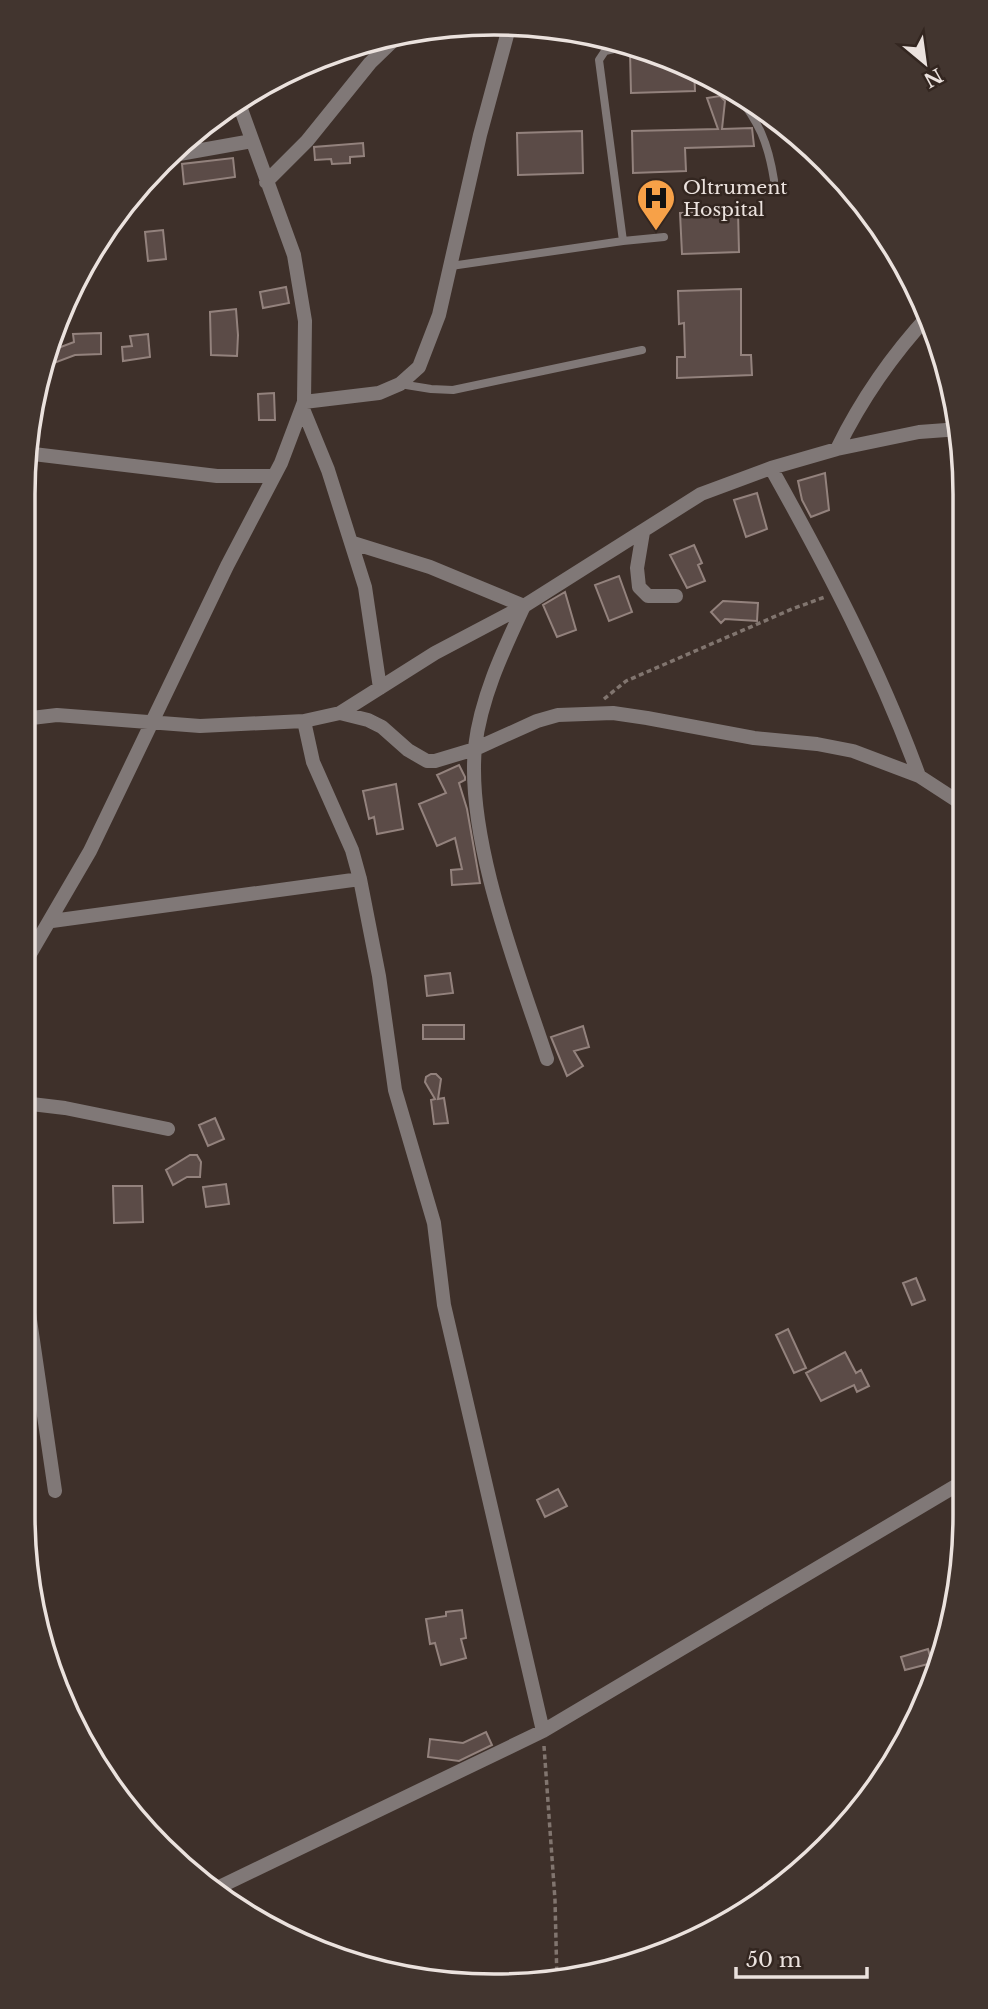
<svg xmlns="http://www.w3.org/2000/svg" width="988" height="2009" font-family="'Libre Baskerville',serif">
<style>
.building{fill:#5b4b47;stroke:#93827d;stroke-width:2}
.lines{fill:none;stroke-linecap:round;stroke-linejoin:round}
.path{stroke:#81756f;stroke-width:3.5;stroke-dasharray:5 3.5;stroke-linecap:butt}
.service{stroke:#807877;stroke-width:8}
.minor{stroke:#807877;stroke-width:14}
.labels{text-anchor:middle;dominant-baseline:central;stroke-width:5;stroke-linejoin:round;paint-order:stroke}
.poi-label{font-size:19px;fill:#ebe2de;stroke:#332620;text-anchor:start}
.rim{fill:none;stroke:#ebe2de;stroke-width:3.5}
</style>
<rect width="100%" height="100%" fill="#3e302a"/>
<!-- building -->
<path class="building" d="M648,51L694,68L695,91L631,93L630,52Z
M720,96L725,101L722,129L752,128L754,146L685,148L686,171L633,173L632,131L718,129L707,98Z
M582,131L583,173L518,175L517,133Z
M363,143L364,156L350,157V163L332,164L331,159L315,160L314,147Z
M233,158L235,177L184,184L182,164Z
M738,211L739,252L682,254L680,213Z
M163,230L166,259L148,261L145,232Z
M286,287L289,303L263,308L260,292Z
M741,289V355H751L752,375L677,378V357H685L684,323L679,324L678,291Z
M236,309L238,335L237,356L211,355L210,312Z
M101,333V354L75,355L54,363L50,351L74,342L73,334Z
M148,334L150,357L123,361L122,347L132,346L130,336Z
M274,393L275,420H259L258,394Z
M825,473L829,510L811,517L802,500L798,481Z
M757,493L767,529L746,537L734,500Z
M694,545L702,563L698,565L705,581L687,588L670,555Z
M619,576L632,612L609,621L595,585Z
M565,592L576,630L557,637L543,605Z
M723,601L758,603L757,621L725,619L721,623L711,612Z
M459,765L465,777V780L459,783L467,809L480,883L452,885L451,870L462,869L455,838L437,846L419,804L446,793L437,775Z
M396,784L403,829L377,834L374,817L369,819L363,791Z
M450,973L453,993L427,996L425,976Z
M423,1025H464V1039H423Z
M583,1026L589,1047L574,1051L583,1066L567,1076L551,1037Z
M431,1074H436L441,1079L438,1099L444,1098L448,1123L434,1124L431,1100L435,1099L425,1082L426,1077Z
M215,1118L224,1139L208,1146L199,1125Z
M190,1155H197L201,1162L200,1177H187L173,1185L166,1170Z
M226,1184L229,1204L206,1207L203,1187Z
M113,1186H142L143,1222L114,1223Z
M916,1278L925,1300L912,1305L903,1283Z
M788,1329L806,1368L794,1373L776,1335Z
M845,1352L856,1373L861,1370L869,1386L857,1392L854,1385L821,1401L806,1373Z
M558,1489L567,1506L545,1517L537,1500Z
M462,1610L466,1638L461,1639L466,1658L441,1665L435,1643L430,1644L426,1619L446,1616V1612Z
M928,1649L932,1663L905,1670L901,1657Z
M486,1732L492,1745L459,1761L428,1757L430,1739L463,1743Z"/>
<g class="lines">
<!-- path -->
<path class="path" d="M604,699L626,681L792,609L825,597
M544,1746L555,1900L557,1982"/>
<!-- service -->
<path class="service" d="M735,92C759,122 768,142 774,180
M623,241L599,60L605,51L632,45
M451,266L623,241L664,237
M400,384L431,389L453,390L642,350"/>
<!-- minor -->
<path class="minor" d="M168,156L252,141
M266,182L307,141L370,63L400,34
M304,402L379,393L400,384L419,367L439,315L480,135L510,24
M303,409L328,470L365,587L380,688
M837,449C862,398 891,356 930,314
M25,453L217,476H274
M771,468C827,568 880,669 919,776
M643,532L637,568L639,587L648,596H676
M353,543L430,567L524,606C503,651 481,697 475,747C466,840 518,971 547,1059
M340,713L368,720L382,727L408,750L427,761H435L475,749L537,721L558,715L613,713L647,718L754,738L817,744L853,751L919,776L962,804
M23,719L57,715L200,726L304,721L340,713L435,653L524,606L701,494L771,468L837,449L919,432L960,429
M304,721L313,762L352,850L360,879L379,976L395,1090L434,1223L444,1305L543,1731
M52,921L360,879
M23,966L90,851L227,566L281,463L304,402L305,321L294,255L238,101
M23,1103L65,1108L168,1129
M23,1272L55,1491
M213,1890L543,1731L964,1481"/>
</g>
<!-- icons -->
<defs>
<symbol id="hospital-pin" viewBox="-11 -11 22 30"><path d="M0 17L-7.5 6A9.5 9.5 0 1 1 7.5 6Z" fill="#f7a148" stroke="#332620"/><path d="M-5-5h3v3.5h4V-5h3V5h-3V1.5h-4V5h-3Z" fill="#111"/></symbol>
</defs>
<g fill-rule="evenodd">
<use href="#hospital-pin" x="634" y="176" width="44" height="60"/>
</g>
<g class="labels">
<!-- poi labels -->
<g class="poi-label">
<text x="683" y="187">Oltrument<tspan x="683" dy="22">Hospital</tspan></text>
</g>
</g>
<!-- crop -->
<path d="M0 0H988V2009H0ZM494 35H494A459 459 0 0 1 953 494V1515A459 459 0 0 1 494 1974H494A459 459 0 0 1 35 1515V494A459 459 0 0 1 494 35Z" fill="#42352f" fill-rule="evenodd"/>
<path class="rim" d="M494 35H494A459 459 0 0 1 953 494V1515A459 459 0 0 1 494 1974H494A459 459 0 0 1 35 1515V494A459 459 0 0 1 494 35Z"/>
<!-- north arrow -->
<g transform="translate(925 63) rotate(151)" stroke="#332620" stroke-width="5" paint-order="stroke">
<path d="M0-5L12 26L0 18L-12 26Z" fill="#ebe2de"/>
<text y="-10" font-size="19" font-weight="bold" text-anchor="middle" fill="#ebe2de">N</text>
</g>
<!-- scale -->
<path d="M736 1967v10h131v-10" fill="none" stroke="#ebe2de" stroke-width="3.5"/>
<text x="746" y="1967" font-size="21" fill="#ebe2de" stroke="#332620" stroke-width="5" paint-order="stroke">50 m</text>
</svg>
